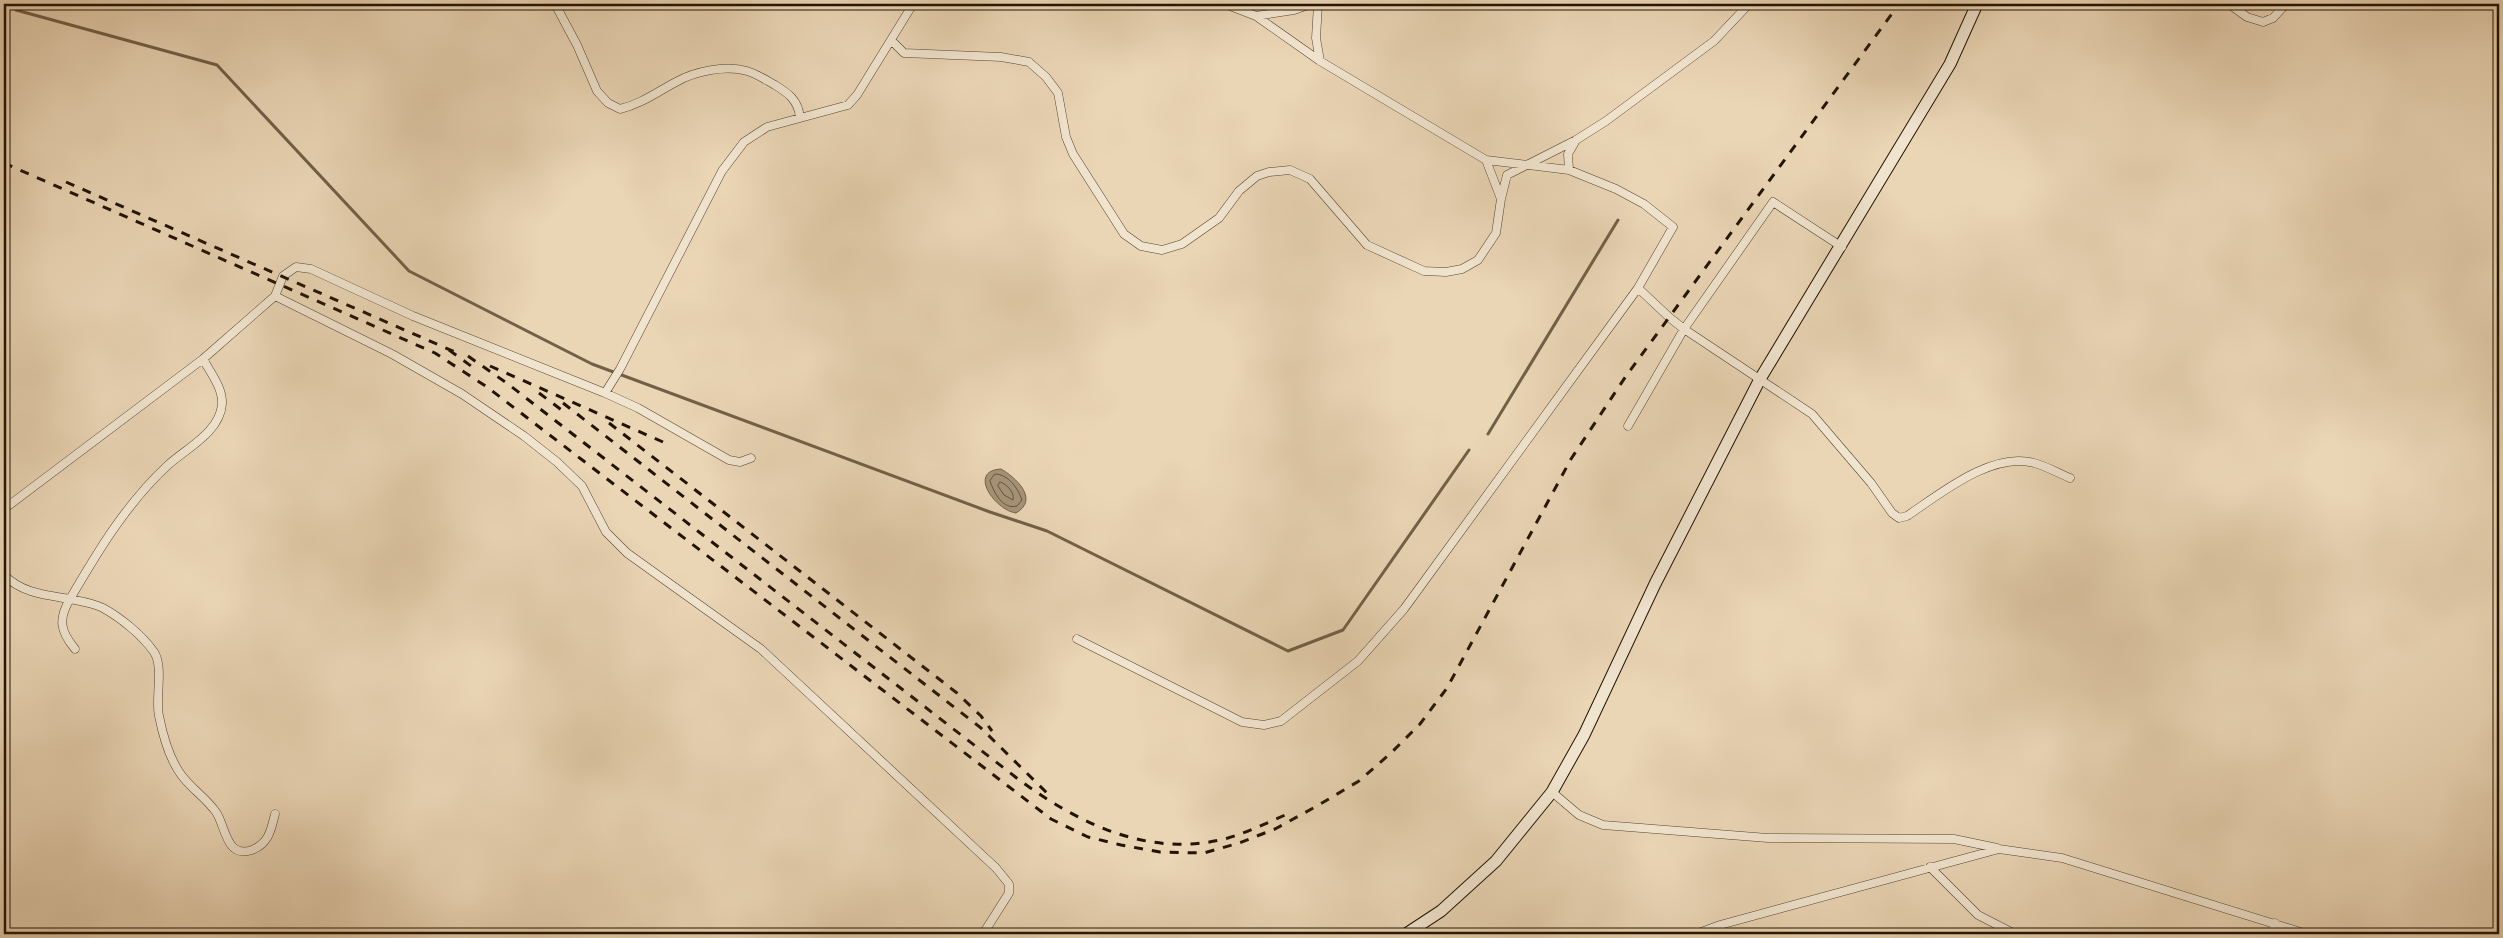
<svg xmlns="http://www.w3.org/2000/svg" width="2503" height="938" font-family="'Old Standard TT',serif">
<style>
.water{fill:#a69378;stroke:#716048}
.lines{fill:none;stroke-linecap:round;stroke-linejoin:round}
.shore{stroke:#64543c;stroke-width:1}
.stream{stroke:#716048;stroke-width:3}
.street-casing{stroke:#54442e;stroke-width:9}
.secondary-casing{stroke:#221401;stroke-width:13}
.street{stroke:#f1e4cf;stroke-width:8}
.secondary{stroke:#f1e4cf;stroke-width:11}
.rail{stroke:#221401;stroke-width:3;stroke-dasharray:9 9;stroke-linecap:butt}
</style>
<rect width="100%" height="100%" fill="#ead5b5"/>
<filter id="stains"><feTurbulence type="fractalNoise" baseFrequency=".004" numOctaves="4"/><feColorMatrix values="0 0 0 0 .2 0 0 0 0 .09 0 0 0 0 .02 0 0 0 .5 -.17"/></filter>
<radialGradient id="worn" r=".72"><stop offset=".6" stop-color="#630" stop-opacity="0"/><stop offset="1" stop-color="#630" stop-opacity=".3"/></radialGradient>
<!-- water -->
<path class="water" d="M1001,469C1015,477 1040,499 1016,513C995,510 967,471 1001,469Z"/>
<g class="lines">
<!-- shore -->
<path class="shore" d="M995,474C1008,474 1018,488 1022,500L1017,506C1003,510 994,493 990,481Z
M1000,482C1007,484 1015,493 1013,500L1004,495L998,486Z"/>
<!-- stream -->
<path class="stream" d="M9,4L16,10L217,65L409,271L592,364L990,512L1047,531L1288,651L1343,630L1469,450
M1488,434L1618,220"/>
<defs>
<path id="street" d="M555,4L577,45L597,91L608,103L620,109C641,104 657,92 676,82C695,71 726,65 747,71C757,74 766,80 775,85C788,93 798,100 800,117
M1225,4L1256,16L1320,61L1486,160L1569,170L1616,189L1644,204L1673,227L1638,288L1670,318L1684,329L1812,414L1871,483L1892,513L1899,518L1907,516C1940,494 1992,451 2034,463C2046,466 2058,473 2070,478
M1318,4L1316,38L1320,61
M2229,4L2247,17L2263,22L2273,18L2286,4
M1256,16L1294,10L1311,4
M892,41L904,53L1001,57L1029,62L1046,77L1058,93L1066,137L1073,154L1124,234L1141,246L1162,250L1182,244L1219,218L1239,191L1257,176L1269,172L1290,170L1310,179L1367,245L1424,271L1446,272L1462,269L1478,260L1496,233L1501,199L1507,175L1576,140
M1486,160L1501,199
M1569,170L1568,154L1576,140L1606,121L1714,41L1749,4
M275,296L392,354L462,394L524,436L557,462L582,486L606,532L627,553L761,649L996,868L1009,884V893L983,934
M203,359C210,372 223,388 222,404C220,432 187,448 168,465C126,504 98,551 70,599C80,601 93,603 103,608C121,618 142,635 154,652C164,667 155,699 159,716C163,736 169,759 182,776C192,789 206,798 216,812C226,827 226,859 252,850C269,843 271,830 275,814
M605,393L620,369L722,171L744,142L767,127L848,105L857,95L913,4
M1628,426L1684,329L1773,202L1842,247
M4,509L203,359L275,296L283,276L296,267L311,269L413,316L605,393L638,408L729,460L740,462L751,458
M4,575C22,593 45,595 70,599C58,619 60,631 75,649
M1077,639L1242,722L1264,725L1281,721L1358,661L1404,609L1638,288
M1552,792L1579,815L1603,825L1768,838L1954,839L1997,848
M1930,867L1978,915L2015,934
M1696,934L1720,925L1999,849L2062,858L2307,934
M2270,934L2275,923"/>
<path id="secondary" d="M1406,934L1441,911L1496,861L1552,792L1584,735L1655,584L1760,379L1950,64L1977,4"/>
</defs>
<!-- street casing -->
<use href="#street" class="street-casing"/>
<!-- secondary casing -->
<use href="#secondary" class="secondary-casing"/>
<!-- street -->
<use href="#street" class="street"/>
<!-- secondary -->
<use href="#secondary" class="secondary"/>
<!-- rail -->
<path class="rail" d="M4,163L435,353L487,387L1051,819L1088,837L1121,845L1160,852L1204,853L1239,843L1275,829L1317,806L1359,781L1391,753L1420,724L1447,688L1571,459L1626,376L1899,4
M66,182L455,352
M449,350L471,366
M468,356L508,384L1018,779C1079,824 1150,859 1228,838C1251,831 1271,821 1292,812
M490,366L663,442
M539,393L567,414
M563,403L981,728L1049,795
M609,423L957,693L981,716L992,731"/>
</g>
<!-- margin -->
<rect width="2503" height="938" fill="none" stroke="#ead5b5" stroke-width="20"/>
<rect x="5" y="5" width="2493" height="928" fill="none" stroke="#221401" stroke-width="2.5"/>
<rect x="10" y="10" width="2483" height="918" fill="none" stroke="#221401"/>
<rect width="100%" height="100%" filter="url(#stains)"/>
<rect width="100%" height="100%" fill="url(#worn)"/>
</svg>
